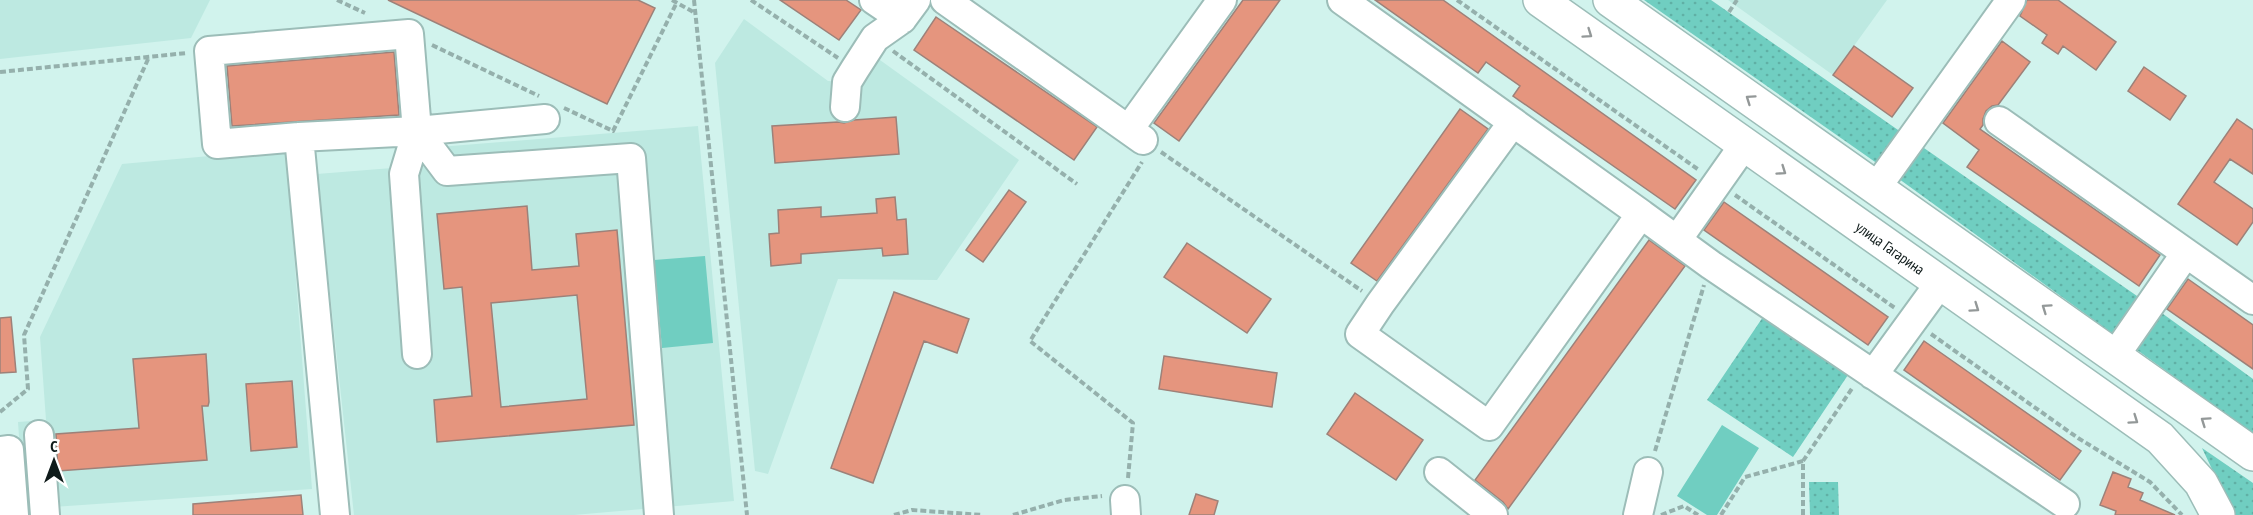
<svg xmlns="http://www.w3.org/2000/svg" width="2253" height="515" font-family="'PT Sans Narrow',sans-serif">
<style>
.built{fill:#bde9e1}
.grass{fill:url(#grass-dots)}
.garden{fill:#70cec1}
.building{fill:#e5957e;stroke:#9d8179;stroke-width:1.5;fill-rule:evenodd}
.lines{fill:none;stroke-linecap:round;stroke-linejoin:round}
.minor-casing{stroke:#9cbdb8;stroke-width:32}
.major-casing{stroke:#9cbdb8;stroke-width:36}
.path{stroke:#95b0ac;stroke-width:4;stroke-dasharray:6 3;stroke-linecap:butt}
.minor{stroke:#fff;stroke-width:28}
.major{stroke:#fff;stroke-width:33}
.oneway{stroke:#939898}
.labels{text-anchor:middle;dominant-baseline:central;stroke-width:4.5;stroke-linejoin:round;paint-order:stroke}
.street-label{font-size:15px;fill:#0f1b1a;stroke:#fff}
</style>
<defs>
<pattern id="grass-dots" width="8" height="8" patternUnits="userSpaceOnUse" patternTransform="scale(1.5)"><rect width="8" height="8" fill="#70cec1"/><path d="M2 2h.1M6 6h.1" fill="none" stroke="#60b0a5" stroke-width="1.8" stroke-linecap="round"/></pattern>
</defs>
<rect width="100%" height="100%" fill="#d1f3ed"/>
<!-- built -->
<path class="built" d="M0,0H210L191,38L0,59Z
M1728,0H1887L1833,75Z
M744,19L828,81L857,82L873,55L1019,160L937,280L838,279L768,474L755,471L715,63Z
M698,126L734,501L574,515H354L317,174L392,168L439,147Z
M286,149L312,489L24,509L18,422L46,420L40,337L122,164Z"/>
<!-- grass -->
<path class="grass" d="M1644,0H1711L2150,305L2124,342L1888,171Z
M1767,311L1852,369L1793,457L1707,400Z
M2159,311L2253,379V434L2133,347Z
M2202,448L2253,483V515H2232L2229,505Z
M1809,482H1838L1839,515H1810Z"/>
<!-- garden -->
<path class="garden" d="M705,256L713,343L662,348L654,260Z
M1722,425L1759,448L1717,515H1707L1677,496Z"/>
<!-- building -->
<path class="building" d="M388,0H638L655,8L607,104Z
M780,0H846L861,10L839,40Z
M1243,0H1280L1179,141L1154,123Z
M1375,0H1443L1696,180L1675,209L1513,96L1520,86L1486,62L1478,73Z
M2027,0H2058L2116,42L2096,70L2063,46L2058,54L2042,43L2047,35L2020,16Z
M936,17L1097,127L1074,160L914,50Z
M2002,41L2030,62L1998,105L1992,106L1986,111L1983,119V125L1980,129L2160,255L2139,286L1967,167L1979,150L1943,123Z
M1854,46L1913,88L1892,117L1833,75Z
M394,52L399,115L232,126L227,66Z
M2144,67L2186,96L2170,120L2128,91Z
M1460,109L1488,129L1377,281L1351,263Z
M896,117L899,154L775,163L772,126L838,122L844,123L854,120Z
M2237,119L2253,130V174L2230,159L2214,182L2253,209V222L2237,245L2178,204Z
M1009,190L1026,202L983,262L966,250Z
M895,197L897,220L906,219L908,254L883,256L882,248L801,254V263L771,266L769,234L779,233L778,210L821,207V217L877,213L876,199Z
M1724,202L1888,317L1868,345L1704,230Z
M527,206L532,270L579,266L576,234L617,230L634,425L437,442L434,400L472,396L462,287L444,289L437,214ZM577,295L587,399L501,407L491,303Z
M1649,240L1685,266L1508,509L1503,502L1475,480Z
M1187,243L1271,299L1247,333L1164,277Z
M2188,279L2253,325V369L2167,309Z
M894,292L969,319L957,353L924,341L873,483L831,468Z
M11,317L16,372L0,373V318Z
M1924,341L2081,451L2060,480L1904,370Z
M206,354L209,402L208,406H202L207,460L58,471L56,434L139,428L133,359Z
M1164,356L1277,373L1272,407L1159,389Z
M292,381L297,447L251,451L246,384Z
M1355,393L1423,440L1396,480L1327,434Z
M2113,472L2131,479L2128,487L2143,493L2140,500L2175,515H2115L2116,511L2100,505Z
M1196,494L1218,501L1214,515H1189Z
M301,495L303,515H193V504Z"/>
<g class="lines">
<defs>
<path id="minor" d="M874,0L902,19L916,0
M945,0L1143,140
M1342,0C1442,71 1542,143 1641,214L1489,426L1360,334L1380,304L1513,122
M845,107L847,82L855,69L875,38L902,19
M1999,121L2186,253
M1129,129L1222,0
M299,137L217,144L209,51L409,34L417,131L447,171L631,158L659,515
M1876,188L2011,0
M1641,214L1711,265L2065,504
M1677,240L1744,145
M417,354L404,174L417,131
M2114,357L2186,253L2253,300
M1873,375L1940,283
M39,435L45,515
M0,451L9,450L14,515
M1439,472L1493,515
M1125,500L1126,515
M335,515L299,137L417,131L545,119
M1638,515L1648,472"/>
<g id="major">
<path id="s1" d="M1540,0L2160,438L2201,483L2218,515"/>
<path d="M1610,0L2253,454"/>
</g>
</defs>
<!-- minor casing -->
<use href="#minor" class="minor-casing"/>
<!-- major casing -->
<use href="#major" class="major-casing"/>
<!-- path -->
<path class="path" d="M337,0L365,13
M672,0L695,13
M694,0L747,515
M751,0L838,58
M1457,0L1699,170
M1729,12L1737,0
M432,45L539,96
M893,51L1077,184
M0,72L187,53
M564,108L613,131L677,2
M1161,152L1362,291
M1735,195L1895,308
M1931,334L2078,438L2150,482L2182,515
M0,412L28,389L24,335L149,57
M1655,451L1704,285
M1128,478L1133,423L1030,341L1142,162
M894,515L912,510L983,515
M1013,515L1064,500L1102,496
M1661,515L1684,506L1698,515
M1721,515L1745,477L1803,461
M1803,515V461L1853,387"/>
<!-- minor -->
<use href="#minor" class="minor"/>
<!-- major -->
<use href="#major" class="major"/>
</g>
<!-- one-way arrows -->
<defs><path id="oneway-chevron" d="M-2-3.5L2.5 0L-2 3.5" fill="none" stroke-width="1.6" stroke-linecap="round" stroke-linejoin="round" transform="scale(1.5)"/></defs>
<g class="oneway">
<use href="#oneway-chevron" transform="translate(1588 34) rotate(35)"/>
<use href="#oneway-chevron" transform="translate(1750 99) rotate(-145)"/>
<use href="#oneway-chevron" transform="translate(1782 171) rotate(35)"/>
<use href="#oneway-chevron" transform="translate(1975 308) rotate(35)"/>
<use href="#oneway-chevron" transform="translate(2046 308) rotate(-145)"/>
<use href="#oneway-chevron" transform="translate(2134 420) rotate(35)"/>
<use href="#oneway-chevron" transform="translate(2205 421) rotate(-145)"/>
</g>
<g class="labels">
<!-- street labels -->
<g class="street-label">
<text stroke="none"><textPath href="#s1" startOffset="429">улица Гагарина</textPath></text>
</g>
</g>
<!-- north arrow -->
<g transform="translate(54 461)" stroke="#ffffff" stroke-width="4.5" paint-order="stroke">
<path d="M0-4.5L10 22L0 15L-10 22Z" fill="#0f1b1a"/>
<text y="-9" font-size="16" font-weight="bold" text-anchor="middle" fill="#0f1b1a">С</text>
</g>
</svg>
